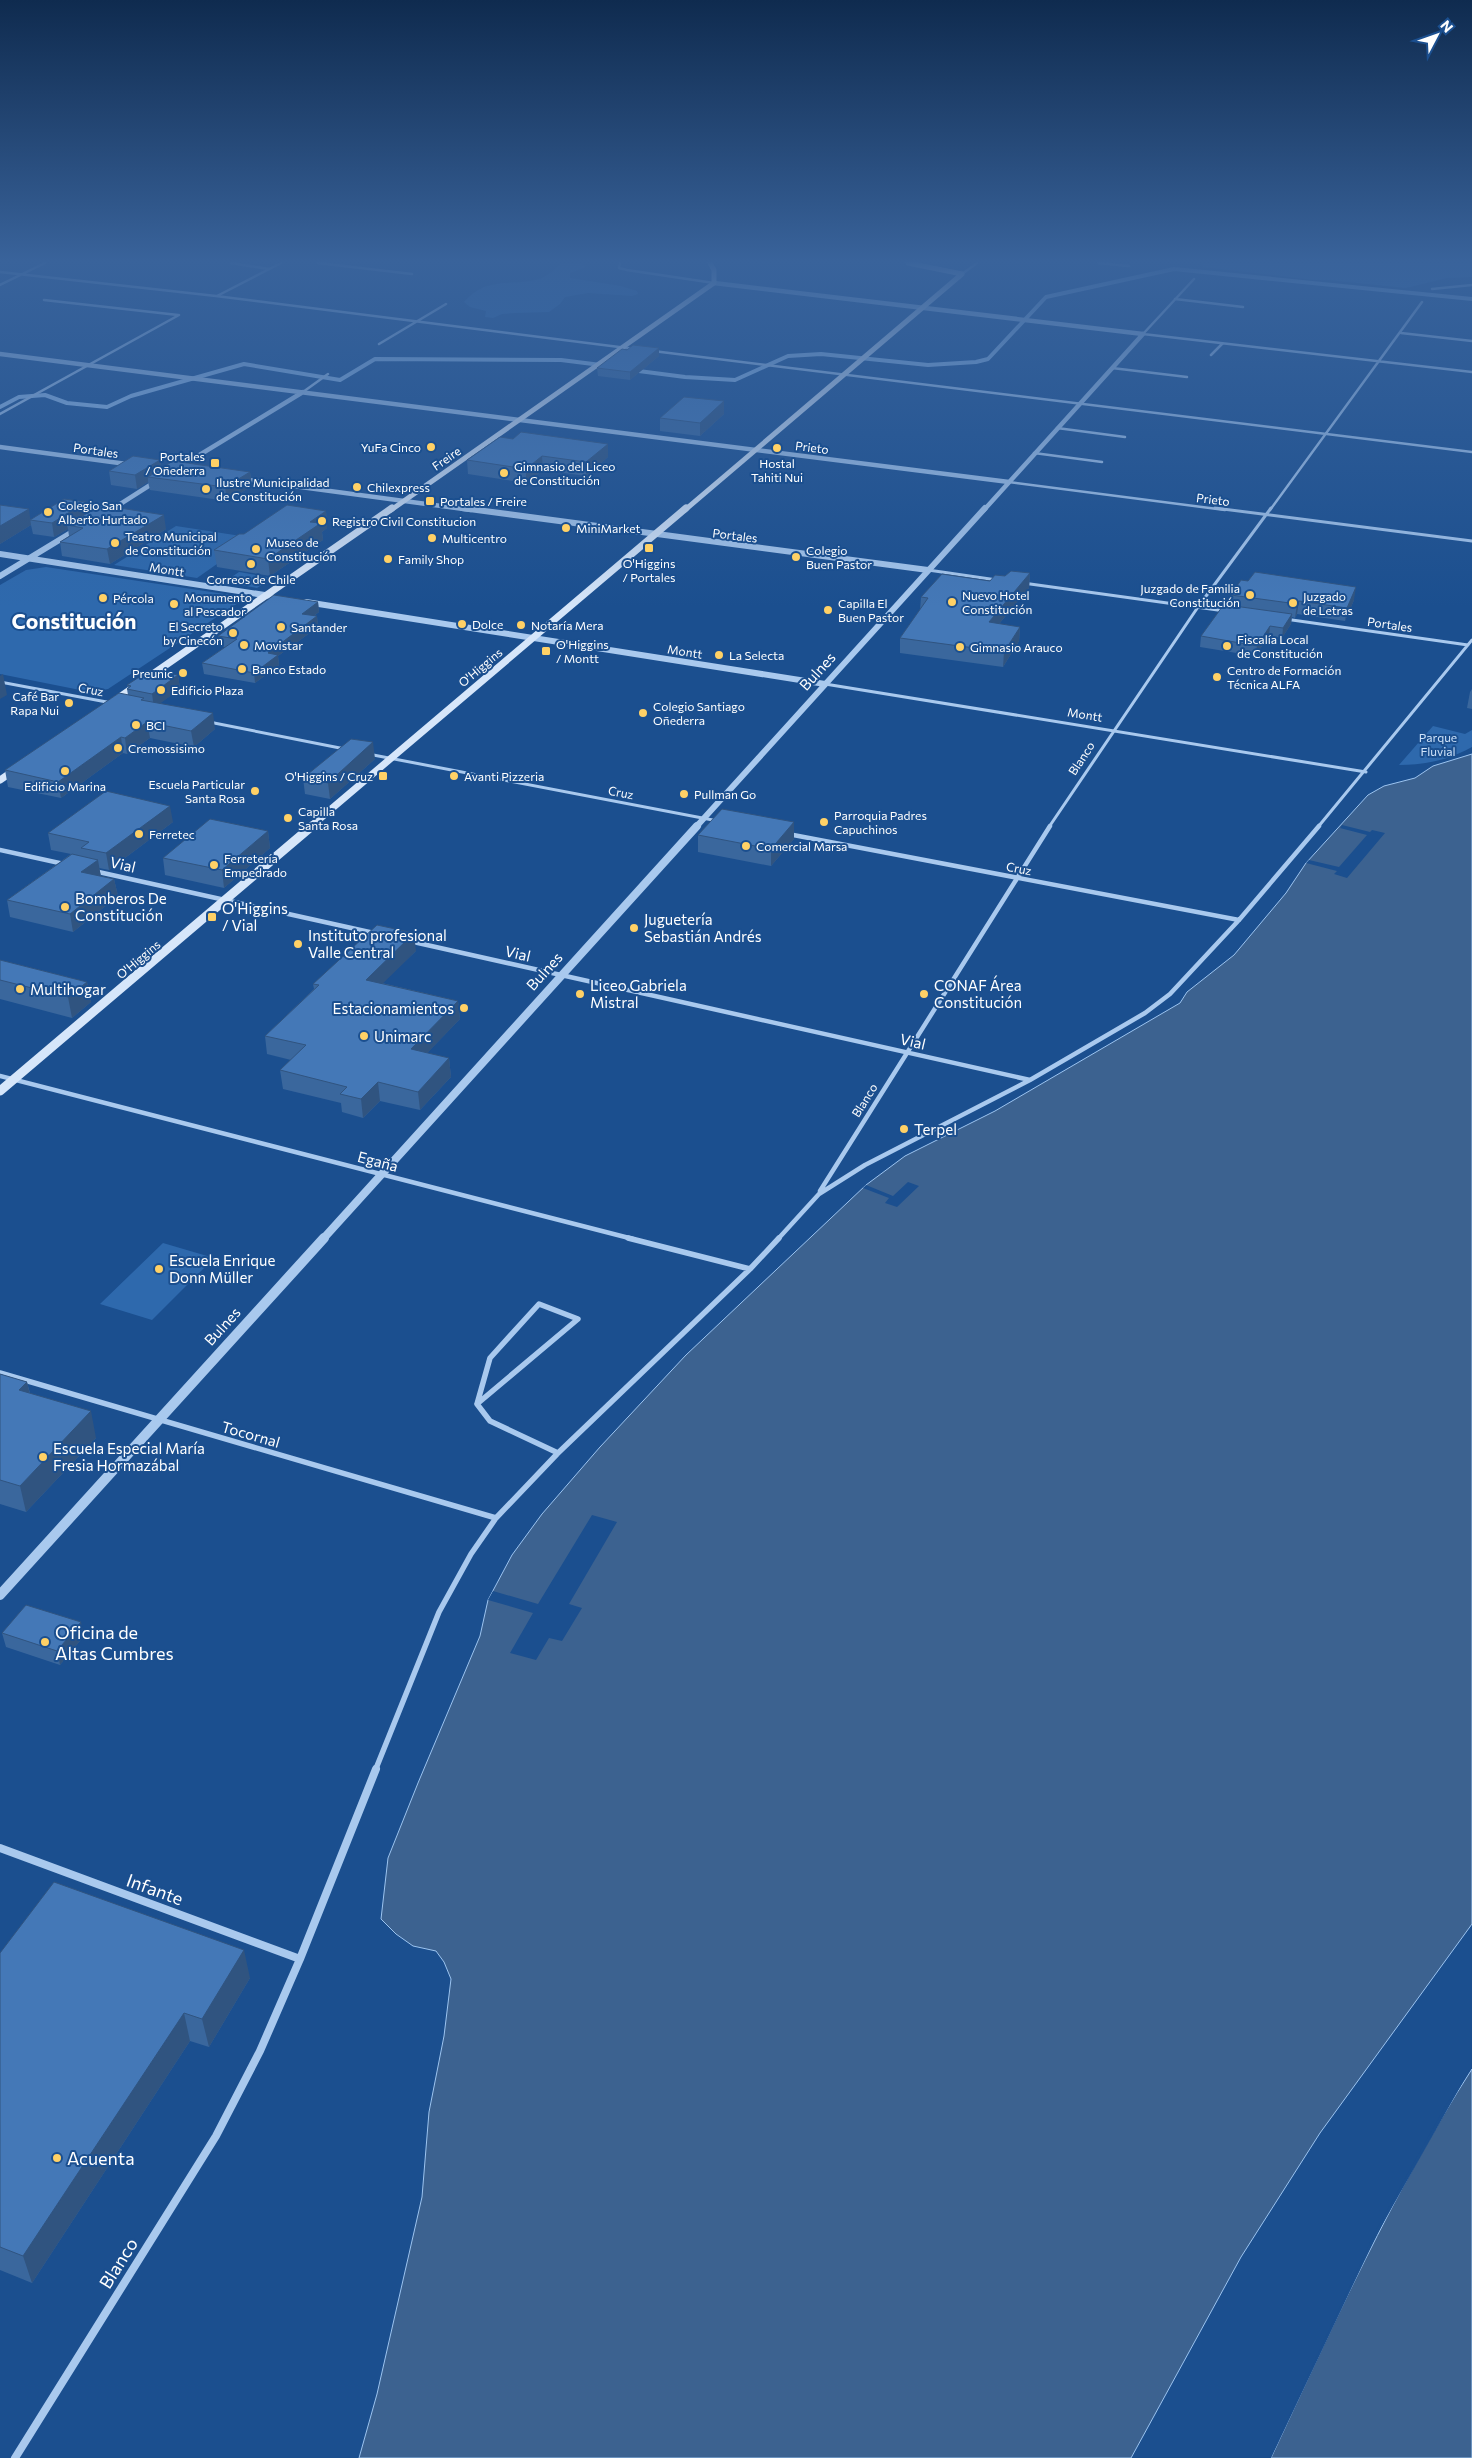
<svg xmlns="http://www.w3.org/2000/svg" width="1472" height="2458" font-family="Commissioner,sans-serif">
<style>
.green{fill:#2e69ad}
.water{fill:#3c6290;stroke:#9cc4f0}
.pier{fill:#1b4f8f}
.lines{fill:none;stroke-linecap:round;stroke-linejoin:round}
.stream{stroke:#9cc4f0;stroke-width:4}
.minor-far4{stroke:#a9c9ee;stroke-width:2.5}
.minor-far3{stroke:#a9c9ee;stroke-width:3}
.minor-far2{stroke:#a9c9ee;stroke-width:4.5}
.minor-far1{stroke:#a9c9ee;stroke-width:5.5}
.minor{stroke:#a9c9ee;stroke-width:8}
.tertiary-far3{stroke:#a9c9ee;stroke-width:4.5}
.tertiary-far2{stroke:#a9c9ee;stroke-width:6}
.tertiary-far1{stroke:#a9c9ee;stroke-width:8}
.tertiary{stroke:#a9c9ee;stroke-width:10}
.secondary-far2{stroke:#d6e6fa;stroke-width:5}
.secondary-far1{stroke:#d6e6fa;stroke-width:7}
.secondary{stroke:#d6e6fa;stroke-width:9}
.wall{fill:#3a679d}
.shaded-wall{fill:#305480}
.building{fill:#4478b7;stroke:#305480}
.poi-dot{fill:#ffd166;stroke:#1b4f8f;stroke-width:2}
.labels{text-anchor:middle;dominant-baseline:central;stroke-width:4;stroke-linejoin:round;paint-order:stroke}
.far-poi-label{font-size:12px;fill:#fff;stroke:#1b4f8f;text-anchor:start}
.far-street-label{font-size:12px;fill:#fff;stroke:#1b4f8f}
.far-park-label{font-size:12px;fill:#cfe3fa;stroke:#1b4f8f}
.street-label{font-size:15px;fill:#fff;stroke:#1b4f8f}
.poi-label{font-size:15px;fill:#fff;stroke:#1b4f8f;text-anchor:start}
.near-poi-label{font-size:18px;fill:#fff;stroke:#1b4f8f;text-anchor:start}
.near-street-label{font-size:18px;fill:#fff;stroke:#1b4f8f}
.far-town-label{font-size:21px;font-weight:bold;fill:#fff;stroke:#1b4f8f}
</style>
<rect width="100%" height="100%" fill="#1b4f8f"/>
<!-- green -->
<path class="green" d="M561,263H581L586,267L570,273V278L621,286L637,291L638,294L632,296L588,293L565,297L560,304L549,312L515,313L502,314L493,318L485,317L486,311L470,307L464,302C487,275 511,287 539,279C548,276 555,269 561,263Z
M1202,263H1472V277L1447,278L1406,288L1328,280H1314L1203,267Z
M176,526L254,538L197,578L114,565Z
M46,567L238,596L241,601L108,689L90,692L0,674V585L26,570Z
M239,572L272,578L257,588L224,582Z
M1433,726L1465,734L1472,730V747C1448,760 1426,765 1399,765Z
M163,1243L214,1258L152,1320L100,1304Z"/>
<!-- water -->
<path class="water" d="M1472,754V1924L1320,2133L1241,2257L1131,2458H359L377,2394L422,2197L429,2112L444,2036L451,1979L444,1962L436,1951L413,1946L396,1934L381,1919L388,1858L418,1783L480,1636L488,1600L512,1555L542,1514L600,1447L686,1355L866,1185L905,1156L995,1111L1180,1003L1187,992L1234,955L1286,893L1306,863L1368,795L1384,786L1415,778L1433,766Z
M1472,2069V2458H1271C1333,2325 1393,2192 1472,2069Z"/>
<!-- pier -->
<path class="pier" d="M1342,825L1370,832L1372,830L1385,833L1347,878L1334,874L1337,871L1306,863L1309,860L1339,867L1367,835L1340,828Z
M908,1182L919,1186L897,1207L885,1203L889,1198L863,1188L866,1185L893,1196Z
M592,1515L617,1522L569,1604L582,1608L562,1641L549,1638L536,1660L510,1653L533,1613L488,1600L493,1591L538,1604Z
M1472,2066L1378,2232L1271,2458H1269L1376,2230L1446,2105Z"/>
<g class="lines">
<!-- stream -->
<path class="stream" d="M631,370L685,377L735,380L788,356L821,354L928,365L976,362L988,359L1046,297L1174,269L1472,299
M0,407L19,397L45,395L67,403L107,407L131,396L244,364L340,380L375,359L561,360L601,365"/>
<!-- minor-far4 -->
<path class="minor-far4" d="M231,263L269,269
M318,263L412,274
M620,263L619,268L627,270L714,283
M1098,263L1129,266
M0,272L216,296L635,349
M962,274L977,263
M0,285L45,263
M1432,289L1472,285
M217,296L281,263
M1175,299L1243,307
M44,300L178,315
M1401,333L1472,341
M1143,334L1472,372
M1143,334L1194,279
M379,344L446,304
M653,351L1472,452
M1211,355L1222,344
M1112,368L1187,377
M303,392L328,374
M0,414L179,315
M1057,428L1125,437
M1034,453L1102,462
M1009,482L1225,510
M1270,510L1422,302"/>
<!-- minor-far3 -->
<path class="minor-far3" d="M1215,508L1472,541
M928,570L997,580
M1023,583L1225,611
M1285,619L1468,645
M0,682L112,703
M825,684L1366,772
M209,722L345,749
M368,754L718,821
M1049,827L1198,607L1271,508
M1318,827L1472,640"/>
<!-- minor-far2 -->
<path class="minor-far2" d="M788,834L1239,920
M0,850L64,864
M94,871L374,933
M409,941L1030,1080
M0,1076L633,1239
M820,1191L1050,826
M778,1239L819,1194L865,1165L1030,1080L1145,1013L1170,994L1239,920L1319,826"/>
<!-- minor-far1 -->
<path class="minor-far1" d="M628,1238L750,1269
M539,1304L578,1319L477,1404L490,1358Z
M0,1373L496,1518
M477,1404L490,1421L558,1453
M375,1771L439,1612L471,1554L496,1518L558,1453L750,1269L779,1238"/>
<!-- minor -->
<path class="minor" d="M0,1848L300,1959
M15,2458L216,2136L260,2051L300,1959L376,1769"/>
<!-- tertiary-far3 -->
<path class="tertiary-far3" d="M714,283L1143,334
M0,354L1009,482
M0,447L134,465
M178,468L303,392
M241,479L471,510
M111,510L158,480
M984,510L1143,334"/>
<!-- tertiary-far2 -->
<path class="tertiary-far2" d="M462,508L928,570
M105,513L113,508
M0,554L271,596
M0,576L79,528
M306,602L825,684
M696,827L985,508"/>
<!-- tertiary-far1 -->
<path class="tertiary-far1" d="M323,1239L697,826"/>
<!-- tertiary -->
<path class="tertiary" d="M0,1595L324,1238"/>
<!-- secondary-far2 -->
<path class="secondary-far2" d="M908,263L962,274
M391,510L714,283V270L710,263
M685,510L962,274"/>
<!-- secondary-far1 -->
<path class="secondary-far1" d="M114,701L392,508
M0,780L16,769
M310,827L686,508"/>
<!-- secondary -->
<path class="secondary" d="M0,1091L312,826"/>
</g>
<!-- wall -->
<path class="wall" d="M659,348V356L630,380L598,376L597,368L627,350Z
M724,414L700,436L660,431V418Z
M513,439L608,444V457L586,476L543,470L526,483L468,474L467,460Z
M160,460L161,468L250,472L252,486L227,501L150,490L148,482L137,489L111,485L109,471Z
M86,502L88,513L166,529L110,564L62,556L60,542L69,536L68,529L54,537L33,534L31,525L0,544V505L31,520Z
M326,511L327,528L322,532L323,540L270,576L217,567L214,550L244,534Z
M1030,573L1029,588L999,624L1020,627L1019,641L1003,667L900,653V638L920,610L921,597L990,581L1005,576Z
M1231,595L1354,600L1345,621L1297,614L1295,618L1292,617L1291,624L1282,638L1269,636L1255,656L1200,647L1201,636L1230,605Z
M318,602L319,612L314,616H317L318,627L278,656L279,665L255,683L204,674L202,663L225,647L219,646L218,636Z
M178,675L180,689L160,703L215,729L194,747L150,738L127,754L123,753L61,798L8,787L5,770L128,695L127,689L128,688L127,685Z
M1472,689V709L1467,708L1470,692Z
M375,759L330,799L305,794L303,778Z
M173,822L109,870L99,868L101,876L114,879L118,896L73,932L10,917L7,900L71,854L51,850L48,833Z
M794,822V839L771,866L698,852V835Z
M268,831L270,848L224,888L165,875L163,858Z
M416,951L382,983L458,1001L460,1019L427,1053L449,1058L451,1077L420,1110L380,1101L363,1118L342,1112L341,1103L283,1089L280,1070L291,1060L267,1054L265,1036L314,989L313,984Z
M0,960L87,982L91,1002L72,1018L0,999Z
M0,1374L27,1382L30,1393L96,1438L26,1512L0,1504Z
M2,1633L84,1636L60,1665L6,1647Z
M0,1953L250,1978L209,2047L190,2041L32,2283L0,2270Z"/>
<!-- shaded-wall -->
<path class="shaded-wall" d="M659,348V356L630,380V372Z
M724,401V414L700,436V423Z
M608,444V457L586,476V462Z
M542,456L543,470L526,483V469Z
M160,460L162,473L148,477V482L137,489L135,475Z
M250,472L252,486L227,501L225,487Z
M86,502L88,517L67,525L68,529L54,537L52,523Z
M29,509L31,525L0,544V526Z
M326,511L327,528L322,532L323,540L270,576L268,559L310,522Z
M164,515L166,529L110,564L107,549Z
M1030,573L1029,588L988,637L989,622Z
M1356,587L1354,600L1345,621L1347,608Z
M1299,601L1297,614L1295,618L1297,604Z
M318,602L319,612L303,624L302,614Z
M1292,614L1291,624L1282,638L1283,628Z
M317,616L318,627L278,656L279,665L255,683L254,673L268,653Z
M1270,626L1269,636L1255,656L1257,646Z
M1020,627L1019,641L1003,667L1004,652Z
M3,674L7,695L0,699V676Z
M178,675L180,689L154,708L152,694Z
M213,713L215,729L194,747L191,731Z
M147,722L150,738L127,754L125,738Z
M121,737L123,753L61,798L58,782Z
M373,742L375,759L330,799L328,783Z
M170,806L173,822L109,870L106,853Z
M794,822V839L771,866V849Z
M268,831L270,848L224,888L222,870Z
M98,860L101,877L81,872Z
M114,879L118,896L73,932L70,914Z
M414,933L416,951L368,998L366,980Z
M87,982L91,1002L72,1018L68,997Z
M458,1001L460,1019L413,1068L411,1049Z
M449,1058L451,1077L420,1110L418,1092Z
M378,1082L380,1101L363,1118L361,1099Z
M27,1382L33,1408L19,1390Z
M91,1411L96,1438L26,1512L20,1486Z
M81,1622L84,1636L60,1665L57,1651Z
M244,1950L250,1978L209,2047L202,2019Z
M184,2013L190,2041L32,2283L23,2256Z"/>
<!-- building -->
<path class="building" d="M633,345L659,348L630,372L597,368L622,349L627,350Z
M684,397L724,401L700,423L660,418Z
M521,432L608,444L586,462L542,456L526,469L467,460L500,437L513,439Z
M133,456L160,460L135,475L109,471Z
M173,461L250,472L225,487L148,477Z
M64,499L86,502L52,523L30,520Z
M0,505L29,509L0,526Z
M101,505L164,515L107,549L60,542L83,528L67,525Z
M287,505L326,511L310,522L321,523L268,559L214,550L239,534H244Z
M1011,571L1030,573L989,622L1020,627L1004,652L900,638L928,598L921,597L942,574L990,581L995,575L1005,576Z
M1255,572L1356,587L1347,608L1299,601L1297,604L1231,595L1241,580L1248,581Z
M274,595L318,602L302,614L317,616L268,653L278,655L254,673L202,663L237,639L218,636Z
M1227,605L1292,614L1283,628L1270,626L1257,646L1201,636L1222,607Z
M150,670L178,675L152,694L127,689L131,686L127,685Z
M119,693L144,698L141,700L213,713L191,731L147,722L125,738L121,737L58,782L5,770Z
M351,739L373,742L328,783L303,778Z
M106,791L170,806L106,853L81,848L89,842L48,833Z
M722,809L794,822L771,849L698,835Z
M210,819L268,831L222,870L163,858Z
M72,854L98,860L81,872L114,879L70,914L7,900Z
M377,925L414,933L366,980L458,1001L411,1049L449,1058L418,1092L378,1082L361,1099L340,1094L347,1087L280,1070L306,1045L265,1036L319,985L313,984Z
M0,960L87,982L68,997L0,980Z
M0,1374L27,1382L19,1390L91,1411L20,1486L0,1480Z
M26,1605L81,1622L57,1651L2,1633Z
M54,1882L244,1950L202,2019L184,2013L23,2256L0,2247V1953Z"/>
<!-- sky -->
<linearGradient id="sky" x2="0" y2="1"><stop stop-color="#0f2b4f"/><stop offset="0.43" stop-color="#39639b"/><stop offset="1" stop-color="#39639b" stop-opacity="0"/></linearGradient>
<rect width="1472" height="607" fill="url(#sky)"/>
<!-- markers -->
<g class="poi-dot">
<circle cx="431" cy="447" r="5"/>
<circle cx="777" cy="448" r="5"/>
<rect x="210" y="458" width="10" height="10" rx="2.5"/>
<circle cx="504" cy="473" r="5"/>
<circle cx="357" cy="487" r="5"/>
<circle cx="206" cy="489" r="5"/>
<rect x="425" y="496" width="10" height="10" rx="2.5"/>
<circle cx="48" cy="512" r="5"/>
<circle cx="322" cy="521" r="5"/>
<circle cx="566" cy="528" r="5"/>
<circle cx="432" cy="538" r="5"/>
<circle cx="115" cy="543" r="5"/>
<rect x="644" y="543" width="10" height="10" rx="2.5"/>
<circle cx="256" cy="549" r="5"/>
<circle cx="796" cy="557" r="5"/>
<circle cx="388" cy="559" r="5"/>
<circle cx="251" cy="564" r="5"/>
<circle cx="1250" cy="595" r="5"/>
<circle cx="103" cy="598" r="5"/>
<circle cx="952" cy="602" r="5"/>
<circle cx="1293" cy="603" r="5"/>
<circle cx="174" cy="604" r="5"/>
<circle cx="828" cy="610" r="5"/>
<circle cx="462" cy="624" r="5"/>
<circle cx="521" cy="625" r="5"/>
<circle cx="281" cy="627" r="5"/>
<circle cx="233" cy="633" r="5"/>
<circle cx="244" cy="645" r="5"/>
<circle cx="1227" cy="646" r="5"/>
<circle cx="960" cy="647" r="5"/>
<rect x="541" y="646" width="10" height="10" rx="2.5"/>
<circle cx="719" cy="655" r="5"/>
<circle cx="242" cy="669" r="5"/>
<circle cx="183" cy="673" r="5"/>
<circle cx="1217" cy="677" r="5"/>
<circle cx="161" cy="690" r="5"/>
<circle cx="69" cy="703" r="5"/>
<circle cx="643" cy="713" r="5"/>
<circle cx="136" cy="725" r="5"/>
<circle cx="118" cy="748" r="5"/>
<circle cx="65" cy="771" r="5"/>
<rect x="378" y="771" width="10" height="10" rx="2.5"/>
<circle cx="454" cy="776" r="5"/>
<circle cx="255" cy="791" r="5"/>
<circle cx="684" cy="794" r="5"/>
<circle cx="288" cy="818" r="5"/>
<circle cx="824" cy="822" r="5"/>
<circle cx="139" cy="834" r="5"/>
<circle cx="746" cy="846" r="5"/>
<circle cx="214" cy="865" r="5"/>
<circle cx="65" cy="907" r="5"/>
<rect x="207" y="912" width="10" height="10" rx="2.5"/>
<circle cx="634" cy="928" r="5"/>
<circle cx="298" cy="944" r="5"/>
<circle cx="20" cy="989" r="5"/>
<circle cx="580" cy="994" r="5"/>
<circle cx="924" cy="994" r="5"/>
<circle cx="464" cy="1008" r="5"/>
<circle cx="364" cy="1036" r="5"/>
<circle cx="904" cy="1129" r="5"/>
<circle cx="159" cy="1269" r="5"/>
<circle cx="43" cy="1457" r="5"/>
<circle cx="45" cy="1642" r="5"/>
<circle cx="57" cy="2158" r="5"/>
</g>
<g class="labels">
<!-- far-poi labels -->
<g class="far-poi-label">
<text x="421" y="447" text-anchor="end">YuFa Cinco</text>
<text x="205" y="456" text-anchor="end">Portales<tspan x="205" dy="14">/ Oñederra</tspan></text>
<text x="777" y="463" text-anchor="middle">Hostal<tspan x="777" dy="14">Tahiti Nui</tspan></text>
<text x="514" y="466">Gimnasio del Liceo<tspan x="514" dy="14">de Constitución</tspan></text>
<text x="216" y="482">Ilustre Municipalidad<tspan x="216" dy="14">de Constitución</tspan></text>
<text x="367" y="487">Chilexpress</text>
<text x="440" y="501">Portales / Freire</text>
<text x="58" y="505">Colegio San<tspan x="58" dy="14">Alberto Hurtado</tspan></text>
<text x="332" y="521">Registro Civil Constitucion</text>
<text x="576" y="528">MiniMarket</text>
<text x="125" y="536">Teatro Municipal<tspan x="125" dy="14">de Constitución</tspan></text>
<text x="442" y="538">Multicentro</text>
<text x="266" y="542">Museo de<tspan x="266" dy="14">Constitución</tspan></text>
<text x="806" y="550">Colegio<tspan x="806" dy="14">Buen Pastor</tspan></text>
<text x="398" y="559">Family Shop</text>
<text x="649" y="563" text-anchor="middle">O'Higgins<tspan x="649" dy="14">/ Portales</tspan></text>
<text x="251" y="579" text-anchor="middle">Correos de Chile</text>
<text x="1240" y="588" text-anchor="end">Juzgado de Familia<tspan x="1240" dy="14">Constitución</tspan></text>
<text x="962" y="595">Nuevo Hotel<tspan x="962" dy="14">Constitución</tspan></text>
<text x="1303" y="596">Juzgado<tspan x="1303" dy="14">de Letras</tspan></text>
<text x="184" y="597">Monumento<tspan x="184" dy="14">al Pescador</tspan></text>
<text x="113" y="598">Pércola</text>
<text x="838" y="603">Capilla El<tspan x="838" dy="14">Buen Pastor</tspan></text>
<text x="472" y="624">Dolce</text>
<text x="531" y="625">Notaría Mera</text>
<text x="223" y="626" text-anchor="end">El Secreto<tspan x="223" dy="14">by Cinecón</tspan></text>
<text x="291" y="627">Santander</text>
<text x="1237" y="639">Fiscalía Local<tspan x="1237" dy="14">de Constitución</tspan></text>
<text x="556" y="644">O'Higgins<tspan x="556" dy="14">/ Montt</tspan></text>
<text x="254" y="645">Movistar</text>
<text x="970" y="647">Gimnasio Arauco</text>
<text x="729" y="655">La Selecta</text>
<text x="252" y="669">Banco Estado</text>
<text x="1227" y="670">Centro de Formación<tspan x="1227" dy="14">Técnica ALFA</tspan></text>
<text x="173" y="673" text-anchor="end">Preunic</text>
<text x="171" y="690">Edificio Plaza</text>
<text x="59" y="696" text-anchor="end">Café Bar<tspan x="59" dy="14">Rapa Nui</tspan></text>
<text x="653" y="706">Colegio Santiago<tspan x="653" dy="14">Oñederra</tspan></text>
<text x="146" y="725">BCI</text>
<text x="128" y="748">Cremossisimo</text>
<text x="373" y="776" text-anchor="end">O'Higgins / Cruz</text>
<text x="464" y="776">Avanti Pizzeria</text>
<text x="245" y="784" text-anchor="end">Escuela Particular<tspan x="245" dy="14">Santa Rosa</tspan></text>
<text x="65" y="786" text-anchor="middle">Edificio Marina</text>
<text x="694" y="794">Pullman Go</text>
<text x="298" y="811">Capilla<tspan x="298" dy="14">Santa Rosa</tspan></text>
<text x="834" y="815">Parroquia Padres<tspan x="834" dy="14">Capuchinos</tspan></text>
<text x="149" y="834">Ferretec</text>
<text x="756" y="846">Comercial Marsa</text>
<text x="224" y="858">Ferretería<tspan x="224" dy="14">Empedrado</tspan></text>
</g>
<!-- far-street labels -->
<g class="far-street-label">
<text transform="translate(812 447) rotate(7)">Prieto</text>
<text transform="translate(96 450) rotate(8)">Portales</text>
<text transform="translate(446 458) rotate(-35)">Freire</text>
<text transform="translate(1213 499) rotate(7)">Prieto</text>
<text transform="translate(735 535) rotate(7)">Portales</text>
<text transform="translate(167 569) rotate(9)">Montt</text>
<text transform="translate(1390 624) rotate(8)">Portales</text>
<text transform="translate(685 651) rotate(9)">Montt</text>
<text transform="translate(480 667) rotate(-40)">O'Higgins</text>
<text transform="translate(91 689) rotate(11)">Cruz</text>
<text transform="translate(1085 714) rotate(9)">Montt</text>
<text transform="translate(1081 758) rotate(-57)">Blanco</text>
<text transform="translate(621 792) rotate(11)">Cruz</text>
<text transform="translate(1019 868) rotate(11)">Cruz</text>
<text transform="translate(138 959) rotate(-40)">O'Higgins</text>
<text transform="translate(864 1100) rotate(-58)">Blanco</text>
</g>
<!-- far-park labels -->
<g class="far-park-label">
<text x="1438" y="737">Parque<tspan x="1438" dy="14">Fluvial</tspan></text>
</g>
<!-- street labels -->
<g class="street-label">
<text transform="translate(817 671) rotate(-48)">Bulnes</text>
<text transform="translate(123 864) rotate(13)">Vial</text>
<text transform="translate(518 953) rotate(13)">Vial</text>
<text transform="translate(544 971) rotate(-48)">Bulnes</text>
<text transform="translate(913 1041) rotate(13)">Vial</text>
<text transform="translate(378 1161) rotate(15)">Egaña</text>
<text transform="translate(222 1326) rotate(-48)">Bulnes</text>
<text transform="translate(251 1434) rotate(16)">Tocornal</text>
</g>
<!-- poi labels -->
<g class="poi-label">
<text x="75" y="898">Bomberos De<tspan x="75" dy="17">Constitución</tspan></text>
<text x="222" y="908">O'Higgins<tspan x="222" dy="17">/ Vial</tspan></text>
<text x="644" y="919">Juguetería<tspan x="644" dy="17">Sebastián Andrés</tspan></text>
<text x="308" y="935">Instituto profesional<tspan x="308" dy="17">Valle Central</tspan></text>
<text x="590" y="985">Liceo Gabriela<tspan x="590" dy="17">Mistral</tspan></text>
<text x="934" y="985">CONAF Área<tspan x="934" dy="17">Constitución</tspan></text>
<text x="30" y="989">Multihogar</text>
<text x="454" y="1008" text-anchor="end">Estacionamientos</text>
<text x="374" y="1036">Unimarc</text>
<text x="914" y="1129">Terpel</text>
<text x="169" y="1260">Escuela Enrique<tspan x="169" dy="17">Donn Müller</tspan></text>
<text x="53" y="1448">Escuela Especial María<tspan x="53" dy="17">Fresia Hormazábal</tspan></text>
</g>
<!-- near-poi labels -->
<g class="near-poi-label">
<text x="55" y="1632">Oficina de<tspan x="55" dy="21">Altas Cumbres</tspan></text>
<text x="67" y="2158">Acuenta</text>
</g>
<!-- near-street labels -->
<g class="near-street-label">
<text transform="translate(155 1889) rotate(20)">Infante</text>
<text transform="translate(118 2263) rotate(-58)">Blanco</text>
</g>
<!-- far-town labels -->
<g class="far-town-label">
<text x="74" y="620">Constitución</text>
</g>
</g>
<!-- north arrow -->
<g transform="translate(1437 35) rotate(49)" stroke="#1b4f8f" stroke-width="4" paint-order="stroke">
<path d="M0-4L9 19L0 12L-9 19Z" fill="#ffffff"/>
<text y="-8" font-size="14" font-weight="bold" text-anchor="middle" fill="#ffffff">N</text>
</g>
</svg>
